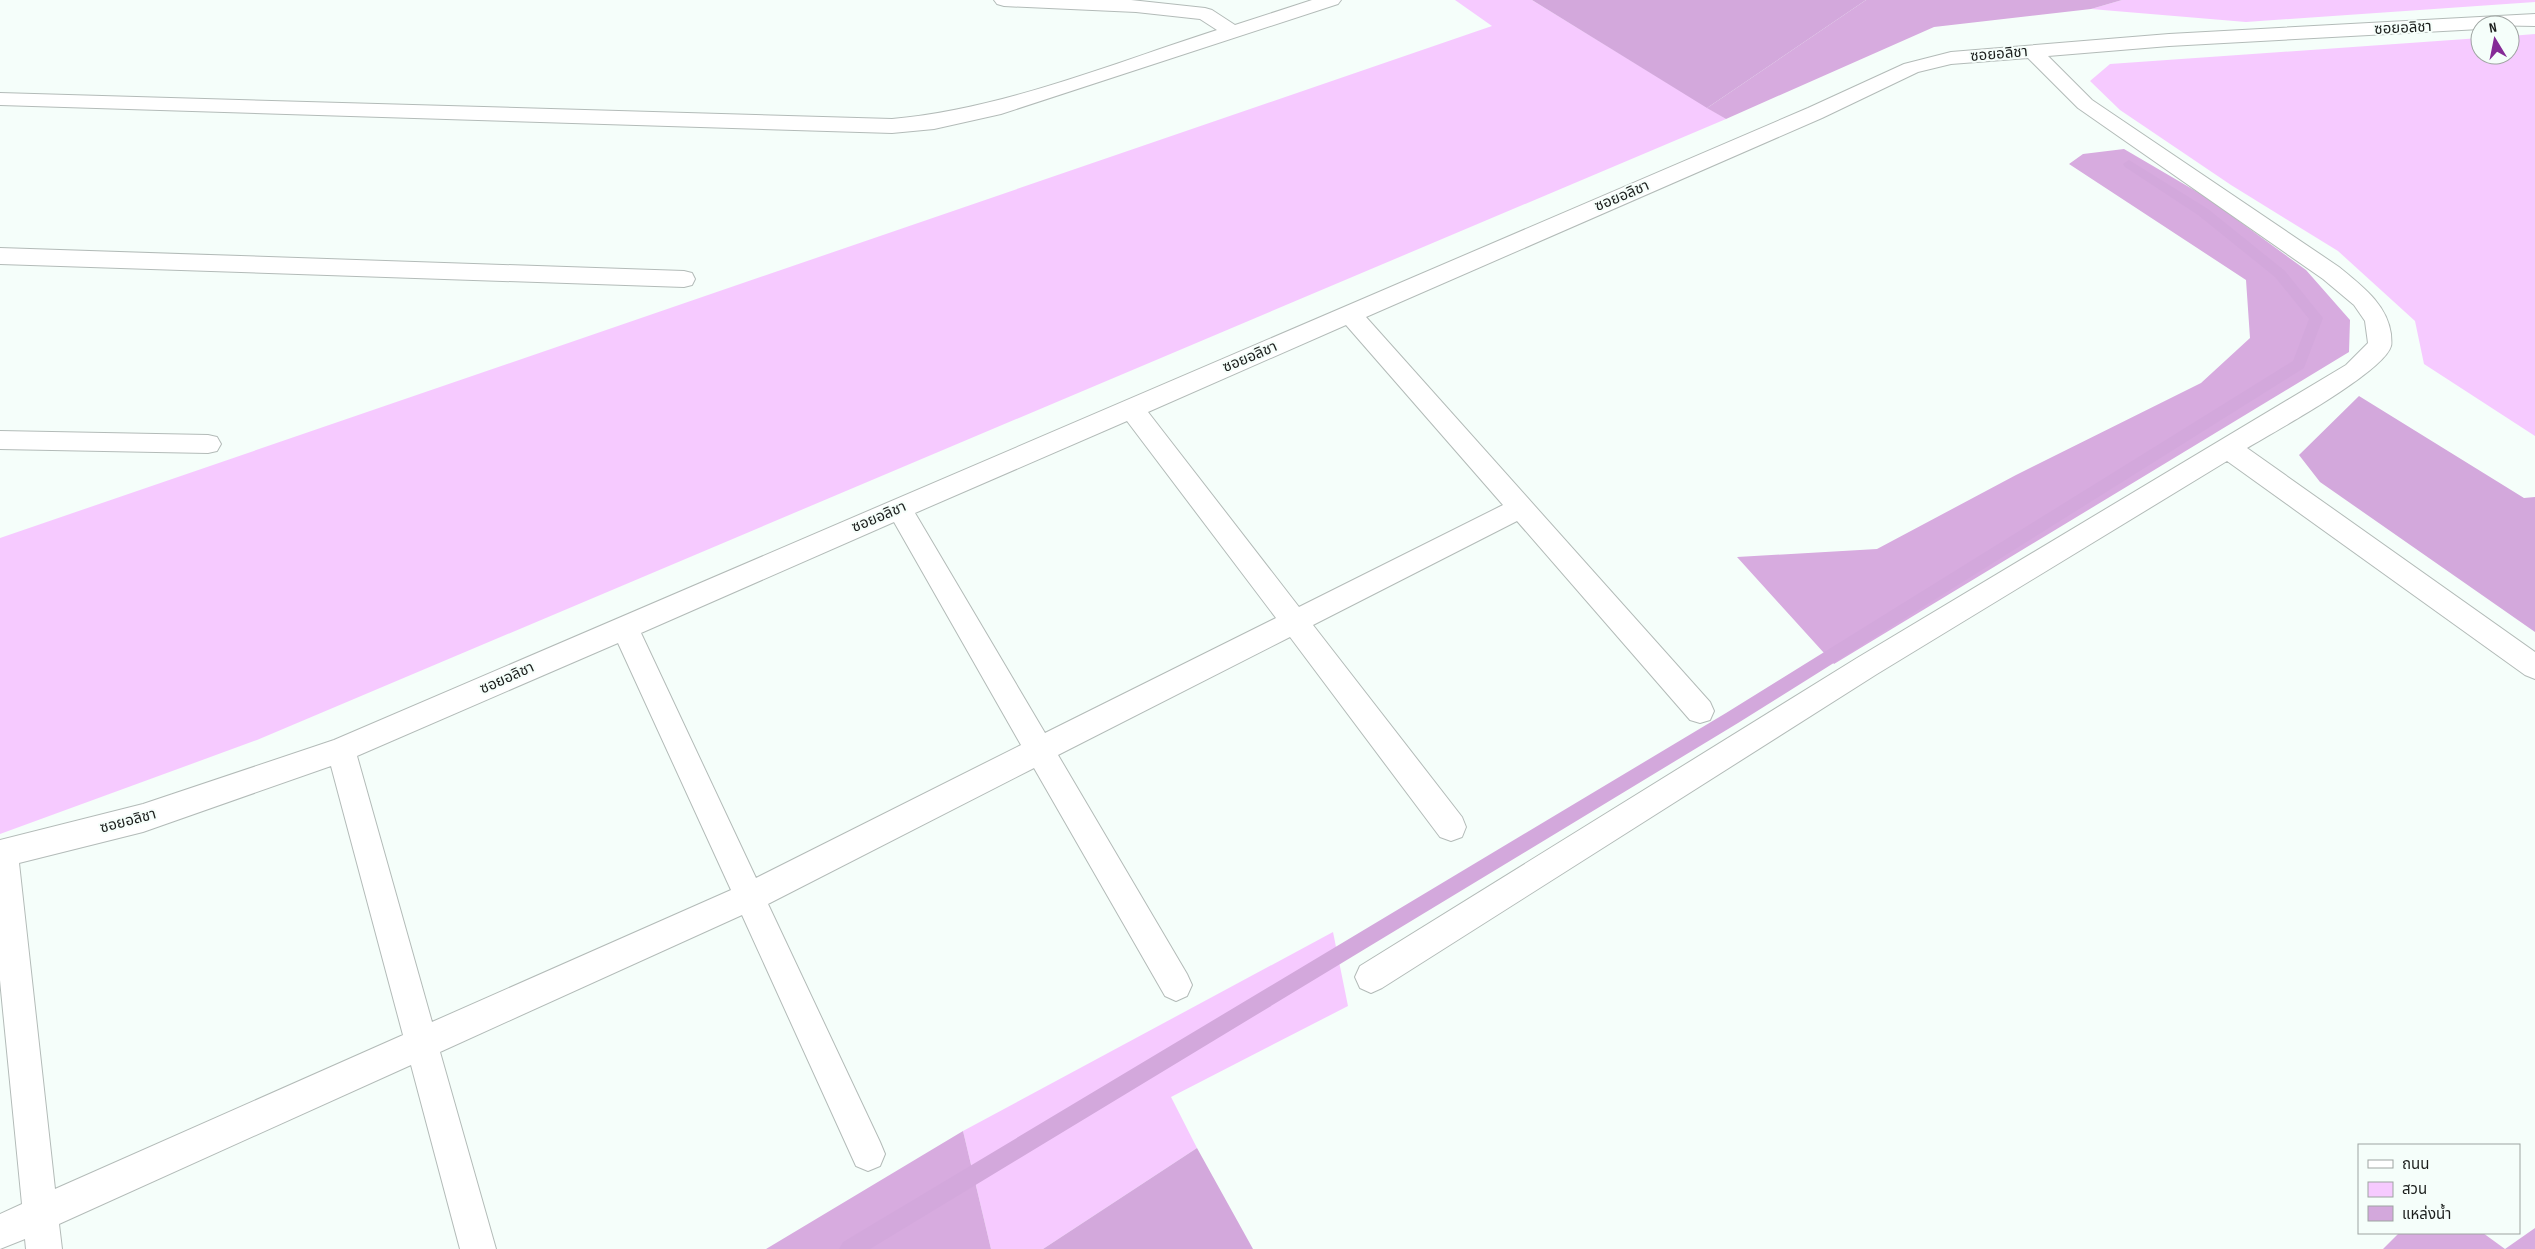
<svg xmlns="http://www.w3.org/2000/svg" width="2535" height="1249" font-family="'Sofia Sans Condensed','Noto Sans Thai',sans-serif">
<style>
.green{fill:#f6caff}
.forest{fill:#d7abdf}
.water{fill:#d3a8dc}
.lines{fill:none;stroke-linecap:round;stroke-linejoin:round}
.stream{fill:#d3a8dc;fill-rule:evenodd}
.minor-casing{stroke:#b3bbb8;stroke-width:2}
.minor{fill:#fff;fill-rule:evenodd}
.labels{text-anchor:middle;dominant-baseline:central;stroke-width:4;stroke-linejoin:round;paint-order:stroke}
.street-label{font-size:15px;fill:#1b1e1c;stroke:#f5fefa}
</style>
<rect width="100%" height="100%" fill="#f5fefa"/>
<!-- green -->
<path class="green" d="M1455,0H1532L1726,119L257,740L0,834V538L1492,26Z
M2122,0H2535V2L2246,22L2091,9Z
M2535,34V436L2424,364L2415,321L2338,251L2231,185L2120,110L2090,81L2110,64L2480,38V55H2510V36Z
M1333,932L1348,1006L1171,1097L1197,1148L1043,1249H991L963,1131Z"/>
<!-- forest -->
<path class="forest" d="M1866,0H2122L2091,9L1934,27L1726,119L1707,108Z
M2124,149L2206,197L2306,270L2350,320L2349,352L1834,664L1737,557L1877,549L2016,475L2201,383L2250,338L2246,280L2069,164L2083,154Z
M963,1131L991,1249H766Z
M2535,1228V1249H2383L2399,1233H2483L2505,1249Z"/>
<!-- water -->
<path class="water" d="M1532,0H1866L1707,108Z
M2359,396L2524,498L2535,497V632L2320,482L2299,455Z
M1197,1148L1253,1249H1043Z"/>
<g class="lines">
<!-- stream -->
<path class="stream" d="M2129,160L2208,209L2285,271L2323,318L2304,368L1738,723L870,1249H839L843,1242L1726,713L2293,361L2309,319L2275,277L2198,215L2125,167L2123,164Z"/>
<defs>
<path id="minor" d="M994,0H1131L1205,8L1212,10L1235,25L1312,0H1341L1338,4L1001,114L934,129L892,133L0,105V93L892,119C1003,109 1111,64 1217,30L1200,19L1136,12L1004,6L997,4Z
M2535,14V26L2480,25V29L2169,46L2048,56L2092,100L2339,267C2362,286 2387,304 2391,334C2391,338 2392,343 2391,346C2384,372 2274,432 2247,448L2535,652V679L2525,675L2227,461L1877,674L1382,988L1371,993L1360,988L1355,977L1360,966L1857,658L2346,365L2368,343L2365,321L2354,305L2323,279L2078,108L2028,58L1951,64L1918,72L1822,118L1366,317L1710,702L1714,711L1710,720L1700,723L1690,720L1517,521L1313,625L1462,817L1466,827L1462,837L1451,841L1440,837L1290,637L1058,755L1187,974L1192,985L1187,996L1176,1001L1165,996L1034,768L768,904L880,1142L885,1154L880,1166L868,1171L856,1166L742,915L440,1052L496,1249H460L411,1065L59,1224L62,1249H26L25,1239L0,1249V1214L22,1204L0,980V840L143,804L334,740L1808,108L1904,64L1951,52L2169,34ZM1346,325L1503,505L1299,607L1148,412ZM1127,421L1276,618L1045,733L915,513ZM894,522L1021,745L756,878L641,633ZM618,643L731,890L432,1022L357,756ZM331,766L403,1035L55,1189L19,863L143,832Z
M0,248L684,271L692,273L695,279L692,285L684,287L0,264Z
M0,431L208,435L217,437L221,444L217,451L208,453L0,449Z"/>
</defs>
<!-- minor casing -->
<use href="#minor" class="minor-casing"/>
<!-- minor -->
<use href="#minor" class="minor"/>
</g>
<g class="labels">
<!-- street labels -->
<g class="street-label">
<text transform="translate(2403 28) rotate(-3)">ซอยอลิชา</text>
<text transform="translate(1999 54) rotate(-5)">ซอยอลิชา</text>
<text transform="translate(1622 196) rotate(-23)">ซอยอลิชา</text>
<text transform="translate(1250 357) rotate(-23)">ซอยอลิชา</text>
<text transform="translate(879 517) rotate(-23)">ซอยอลิชา</text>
<text transform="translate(507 678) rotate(-24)">ซอยอลิชา</text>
<text transform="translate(128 821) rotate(-15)">ซอยอลิชา</text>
</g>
</g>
<!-- legend -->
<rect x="2358" y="1144" width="162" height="90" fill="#f5fefa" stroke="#9ea4a1"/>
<rect x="2368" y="1160" width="25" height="8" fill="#ffffff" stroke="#9ea4a1"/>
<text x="2402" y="1169" font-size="15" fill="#1b1e1c">ถนน</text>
<rect x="2368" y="1182" width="25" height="15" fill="#f6caff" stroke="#9ea4a1"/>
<text x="2402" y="1194" font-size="15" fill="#1b1e1c">สวน</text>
<rect x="2368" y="1206" width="25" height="15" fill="#d3a8dc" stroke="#9ea4a1"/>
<text x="2402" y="1219" font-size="15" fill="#1b1e1c">แหล่งน้ำ</text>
<!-- north arrow -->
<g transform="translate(2495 40) rotate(350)"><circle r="24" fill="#f5fefa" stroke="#9ea4a1"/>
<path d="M0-4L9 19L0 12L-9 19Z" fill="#852a96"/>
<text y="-8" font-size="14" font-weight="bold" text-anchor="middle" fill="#1b1e1c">N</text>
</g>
</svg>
